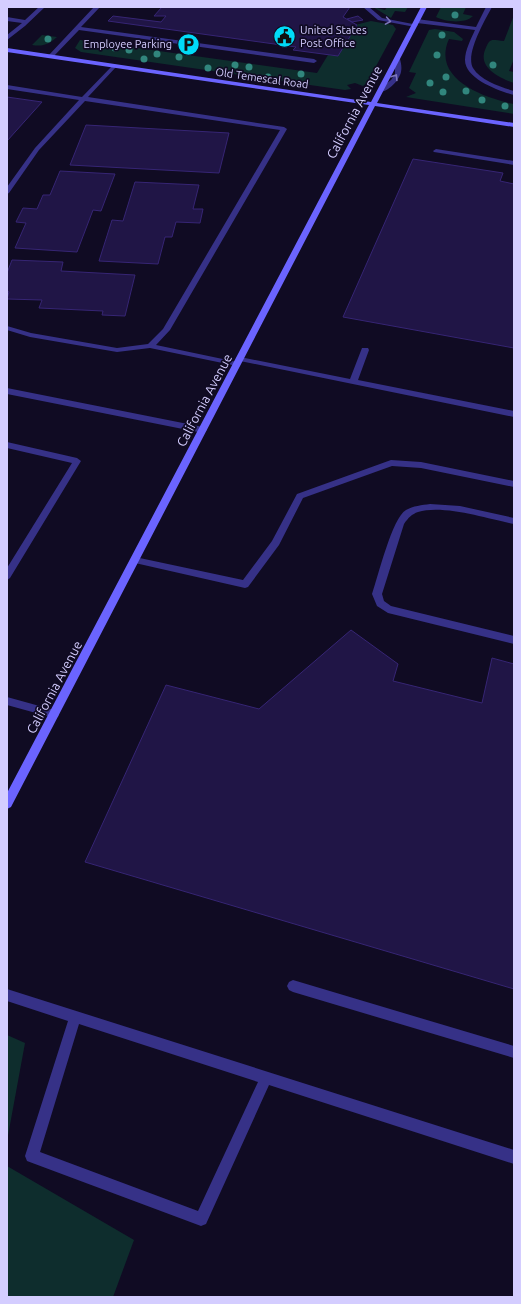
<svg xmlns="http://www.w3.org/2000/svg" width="521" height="1304" font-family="Ubuntu,sans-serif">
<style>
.green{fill:#0e2d2d}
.building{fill:#201546;stroke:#362574}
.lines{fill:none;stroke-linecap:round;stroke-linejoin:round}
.lane{fill:#363187;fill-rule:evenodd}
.secondary{fill:#6b64ff;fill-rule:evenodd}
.tree{fill:#31867d}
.oneway{stroke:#7d77bd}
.labels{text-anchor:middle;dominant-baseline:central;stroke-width:3.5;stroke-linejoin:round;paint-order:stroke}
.far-poi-label{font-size:11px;fill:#d4cdff;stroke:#100b23;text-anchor:start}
.far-street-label{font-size:11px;fill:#d4cdff;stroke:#100b23}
.street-label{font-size:13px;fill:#d4cdff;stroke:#100b23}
</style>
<rect width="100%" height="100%" fill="#100b23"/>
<!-- green -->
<path class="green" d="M373,7L385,10L387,7H408L405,12L395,11L391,18Z
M441,7H466L463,14L473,16C465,24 446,22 436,17Z
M514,15V38L513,42H514V59L509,71L514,72V83C500,78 478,68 485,50C490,37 491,40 504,41Z
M371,21L393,25L396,29L367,83L363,86L355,83L347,85L351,89L345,90L81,52L75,48L80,40L317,73L328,55L338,56L357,26L355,25Z
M435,29L454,32L463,39L462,41L449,39C431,79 484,98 514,104V114L406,97L416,93L409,88L416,73L409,72L429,30Z
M42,35L57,37C49,44 43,47 32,45Z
M7,1035L25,1043L7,1141Z
M7,1166L134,1240L113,1297H7Z"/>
<!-- building -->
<path class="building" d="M162,7H350L343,17L357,25L338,56L293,50L296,47L108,21L113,16L161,22L166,16H154Z
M358,16L363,20L352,22L347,19Z
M7,97L42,102L7,141Z
M86,125L229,133L219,173L70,165Z
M413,159L503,173L500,181L514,184V348L343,317Z
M60,171L115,174L101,211L93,210L77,252L15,248L26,223L16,222L23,208L37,209L43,195H50Z
M135,182L199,185L193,209H203L200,223L176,222L172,237H165L158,264L99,261L112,220L123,221Z
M12,260L63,262L61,271L135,275L125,316L102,315L103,311L39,308L42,300L7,299L9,292L7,291V273Z
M351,630L398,664L393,681L482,703L492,658L514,664V989L85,862L166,685L259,709Z"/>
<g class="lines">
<!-- lane -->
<path class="lane" d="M39,7H45L25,26L7,40V35L22,23L7,21V17L25,20Z
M94,7H100L81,27L314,59L317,61L314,63L79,30L52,58H48V56Z
M363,7H369L382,18L418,25L415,27L378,20Z
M486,7H492C485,20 465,54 473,68C481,81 501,87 514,91V95C499,91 465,79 465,60C465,50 471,39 475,30L417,23L414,21L417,19L476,27Z
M395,58L400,59C401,63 402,67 401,72C399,81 387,93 378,92V90L391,80L395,74Z
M114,64L117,66L116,67L88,97L284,127L287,129L170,330L156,345L237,362H240V366H237L150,348L117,352L30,337L7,330V326L31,333L117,348L148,344L163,329L280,130L85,101L39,150L9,193L7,194V187L35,148L79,100L7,89V85L82,97Z
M436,149L514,161V165L434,152L433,151Z
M362,348H368L369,350L358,380L514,411V417L240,361L236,359L240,357L350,379Z
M7,388L203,427L207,430L203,433L7,394Z
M7,442L77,458L81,461L10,578L7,580V568L72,463L7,448Z
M391,460L421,462L514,481V487L421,468L392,466L303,498L279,545L248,587L245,588L135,563L130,560L135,557L243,580L272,541L297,494Z
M430,504L460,506L514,518V524C489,519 443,504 418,512C412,514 408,518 404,524L382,594L384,601L391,606L514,636V644L388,613L377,606L372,594C378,577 392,518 406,510C413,506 422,505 430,504Z
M7,697L54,710L58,711L59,714L58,717L54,718L7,705Z
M293,980L514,1046V1058L293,992L289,990L287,986L289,982Z
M7,989L514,1150V1164L269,1085L206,1224L201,1226L27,1161L25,1156L68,1021L7,1001ZM79,1024L258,1082L198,1211L40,1152Z"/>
<!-- secondary -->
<path class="secondary" d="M421,7H427L377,103L514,123V127L375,106L11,807L7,809V793L369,105L7,52V48L371,102Z"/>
</g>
<!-- trees -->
<g class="tree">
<circle cx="455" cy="15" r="3.5"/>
<circle cx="442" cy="35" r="3.5"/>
<circle cx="48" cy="39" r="3.5"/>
<circle cx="96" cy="45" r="3.5"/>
<circle cx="115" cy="48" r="3.5"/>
<circle cx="129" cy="50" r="3.5"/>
<circle cx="157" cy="54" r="3.5"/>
<circle cx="437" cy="55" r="3.5"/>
<circle cx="179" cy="57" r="3.5"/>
<circle cx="144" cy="59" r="3.5"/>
<circle cx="235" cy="65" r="3.5"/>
<circle cx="493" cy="65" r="3.5"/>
<circle cx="249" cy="67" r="3.5"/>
<circle cx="208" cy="68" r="3.5"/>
<circle cx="301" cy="74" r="3.5"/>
<circle cx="268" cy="77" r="3.5"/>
<circle cx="446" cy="77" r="3.5"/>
<circle cx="430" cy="83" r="3.5"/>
<circle cx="466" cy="91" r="3.5"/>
<circle cx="443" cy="92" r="3.5"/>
<circle cx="482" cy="100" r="3.5"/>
<circle cx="505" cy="106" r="3.5"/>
</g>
<!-- one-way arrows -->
<defs><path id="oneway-chevron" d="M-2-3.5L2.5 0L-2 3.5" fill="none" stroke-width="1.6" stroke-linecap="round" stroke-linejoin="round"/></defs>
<g class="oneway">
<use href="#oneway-chevron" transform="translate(388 21) rotate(10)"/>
<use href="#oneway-chevron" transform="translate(395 77) rotate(-58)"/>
</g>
<!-- icons -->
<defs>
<symbol id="civic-disc" viewBox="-11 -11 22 22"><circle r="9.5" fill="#00dbf8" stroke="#100b23"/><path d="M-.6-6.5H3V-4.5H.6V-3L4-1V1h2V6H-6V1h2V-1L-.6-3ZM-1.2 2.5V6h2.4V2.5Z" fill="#111"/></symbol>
<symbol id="parking-disc" viewBox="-11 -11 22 22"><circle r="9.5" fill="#00dbf8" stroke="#100b23"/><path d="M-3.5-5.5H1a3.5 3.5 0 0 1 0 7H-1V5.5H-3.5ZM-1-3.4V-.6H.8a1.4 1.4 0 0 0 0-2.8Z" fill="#111"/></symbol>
</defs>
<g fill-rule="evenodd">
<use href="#civic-disc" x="272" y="24" width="25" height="25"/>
<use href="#parking-disc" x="176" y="32" width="25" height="25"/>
</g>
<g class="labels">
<!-- far-poi labels -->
<g class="far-poi-label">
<text x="300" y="30">United States<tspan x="300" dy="13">Post Office</tspan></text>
<text x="172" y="44" text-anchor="end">Employee Parking</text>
</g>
<!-- far-street labels -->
<g class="far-street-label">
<text transform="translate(262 78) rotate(8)">Old Temescal Road</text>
</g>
<!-- street labels -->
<g class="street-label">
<text transform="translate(354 112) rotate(-62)">California Avenue</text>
<text transform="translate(204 400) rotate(-62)">California Avenue</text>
<text transform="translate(54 687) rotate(-62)">California Avenue</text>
</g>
</g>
<!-- border -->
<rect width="521" height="1304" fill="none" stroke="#d4cdff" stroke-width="16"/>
</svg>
